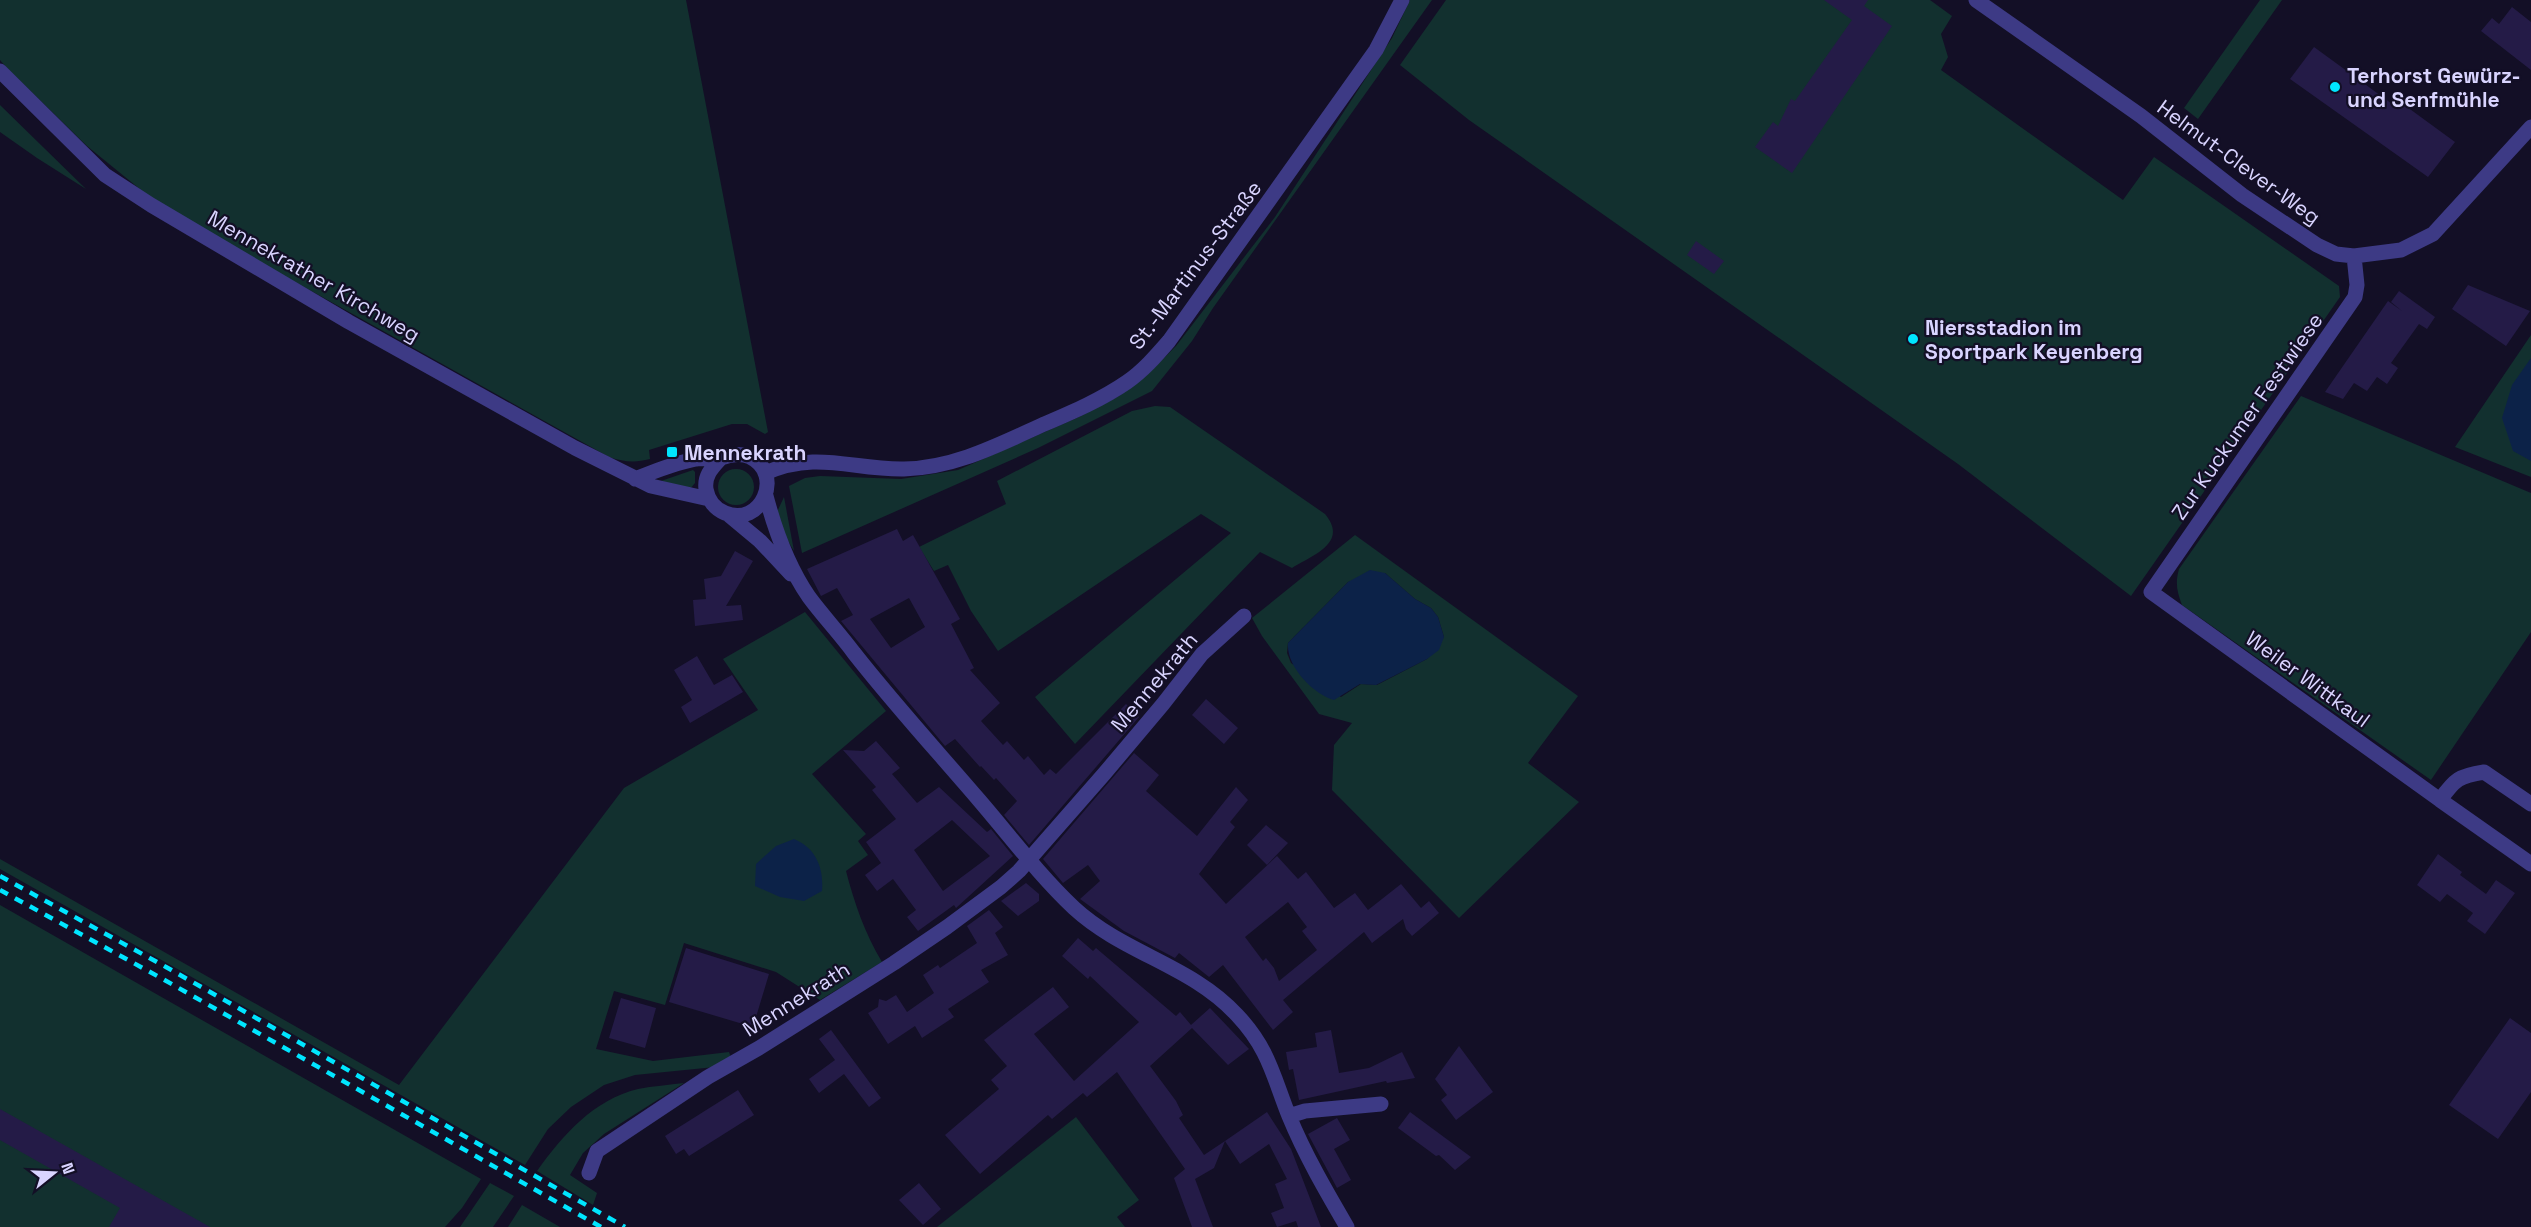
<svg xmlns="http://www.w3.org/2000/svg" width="2531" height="1227" font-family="'Space Grotesk',sans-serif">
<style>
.green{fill:#12302f;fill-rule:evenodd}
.water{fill:#0c2248}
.building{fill:#241b47;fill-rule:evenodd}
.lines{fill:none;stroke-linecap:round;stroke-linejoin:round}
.minor{stroke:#3d3a85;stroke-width:15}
.rail{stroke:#00e5ff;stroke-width:4.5;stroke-dasharray:9 8;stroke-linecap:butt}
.poi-dot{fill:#00e5ff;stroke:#130f26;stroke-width:2}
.labels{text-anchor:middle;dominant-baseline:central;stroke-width:4.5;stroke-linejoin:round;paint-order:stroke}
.poi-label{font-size:21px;font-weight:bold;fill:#d9d4ff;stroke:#130f26;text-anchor:start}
.street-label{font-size:21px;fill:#d9d4ff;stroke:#130f26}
</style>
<rect width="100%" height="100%" fill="#130f26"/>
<!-- green -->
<path class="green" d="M0,0H686L768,432L765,434L747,424H732L649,450L650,459C635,463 624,462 609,457L227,244L146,194L87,146L6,67L0,60Z
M1410,0H1432L1213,308L1192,341L1152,391L1038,448L802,553L789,486L805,478L820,476L901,479L958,470L1079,417L1119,396L1146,376L1176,346L1275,217L1392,38Z
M1446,0H1930L1952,16L1941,34L1948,57L1941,70L2123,200L2154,157L2339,286L2340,297L2131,596L1958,464L1469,120L1400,65Z
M2260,0H2282L2198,119L2184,108Z
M0,105L86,189L37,158L0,132Z
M2531,335V477L2455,447Z
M2301,396L2531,493V632L2431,780L2182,605C2177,592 2175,583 2179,569Z
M1155,406L1170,407L1325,514C1349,543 1313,555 1292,568L1260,552L1075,744L1035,697L1231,533L1201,514L998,651L971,611L948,565L934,571L919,547L1006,504L997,481L1132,411Z
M718 487a18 18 0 1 1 36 0a18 18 0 1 1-36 0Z
M693,470L695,472V483L690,489L661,481Z
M784,497L794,551L785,536L777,512Z
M1355,535L1578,696L1528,763L1579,802L1459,918L1332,790L1334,745L1352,723L1319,714L1262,636L1252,618ZM1385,573L1415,599L1431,608L1438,617L1444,637L1427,659L1377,685L1361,684L1341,697L1291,663L1287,653L1288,643L1348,582Z
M805,612L886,711L812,774L866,834L858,841L868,855L846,871C854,902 865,934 882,962L820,1000L776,972L684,943L665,1005L614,991L596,1049L653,1061L729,1052L731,1058L715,1067L635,1075L604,1085L571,1107L548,1129L525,1165L0,869V859L399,1085L624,788L758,710L723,659Z
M0,905L481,1179L462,1208L445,1227H0Z
M684,1083L604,1134L583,1153L570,1175L597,1193L593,1205L537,1171C563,1135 593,1100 638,1089C653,1086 669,1085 684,1083Z
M1076,1117L1139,1200L1117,1217L1125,1227H937Z
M490,1183L514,1196L493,1227H460Z
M522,1205L560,1227H508Z"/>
<!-- water -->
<path class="water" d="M2531,358V461L2513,451L2502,418L2512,385Z
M1370,570L1385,573L1415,599L1431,608L1438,617L1444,637L1439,650L1427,659L1376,685L1360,684L1334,700C1313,694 1286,666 1288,643L1348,582Z
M794,839C816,848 824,868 822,891L804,901L780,897L755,886L756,864L776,846Z"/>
<!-- building -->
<path class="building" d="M1824,0H1868L1864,6L1892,26L1792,173L1755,147L1773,122L1778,126L1791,99L1795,101L1852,20Z
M2512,7L2531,22V70L2481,31L2492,18L2499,24Z
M2314,47L2399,109L2403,104L2455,142L2428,177L2290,79Z
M1696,241L1724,261L1714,274L1687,255Z
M2468,285L2530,311L2506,346L2452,309Z
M2399,291L2435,317L2427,329L2419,324L2391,363L2398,368L2387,384L2377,377L2367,391L2354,383L2343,399L2325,392L2388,301L2402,311L2391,302Z
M897,529L903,541L913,535L960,619L951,624L974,668L970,670L1000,703L981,721L1003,745L1007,741L1024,760L1028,756L1044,775L1050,769L1056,774L1126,704L1139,717L1029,845L1004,815L1017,801L996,778L994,780L981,766L980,767L955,739L945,746L841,621L853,615L837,588L821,596L807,569ZM909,598L925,627L891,648L870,619Z
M735,551L753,561L726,606L741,605L743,620L695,626L693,600L706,599L704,579L721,576Z
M697,656L714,685L732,675L743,692L690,723L681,707L692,700L674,670Z
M1206,699L1238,728L1224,744L1192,715Z
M876,741L900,768L892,774L917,803L939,787L987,832L991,829L1013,856L956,908L954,905L918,931L907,917L916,910L893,879L877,891L865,875L881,863L866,842L896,819L872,790L876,787L843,750L864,751ZM952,820L990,856L943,891L914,850Z
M1134,753L1159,775L1146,791L1197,836L1236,787L1248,800L1230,822L1235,827L1199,874L1226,904L1277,856L1298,879L1306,872L1334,908L1355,893L1368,910L1401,884L1421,908L1429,901L1439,913L1412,936L1406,929L1403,919L1372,943L1364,932L1283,1000L1293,1012L1273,1030L1223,965L1209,977L1179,953L1175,958L1124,931L1080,899L1100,881L1088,865L1063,883L1043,859ZM1288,902L1307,927L1302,931L1317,950L1279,981L1274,968L1266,958L1263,961L1245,937Z
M1266,825L1288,843L1267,865L1247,845Z
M2438,854L2462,872L2460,875L2486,894L2496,880L2515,893L2485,934L2467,921L2473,913L2447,894L2440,902L2417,885Z
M1026,883L1039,894V901L1018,916L1001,901Z
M989,910L1003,927L995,933L1008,955L981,970L989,982L948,1009L954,1017L922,1038L915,1026L888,1044L868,1013L878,1007L879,999L886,1001L896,995L907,1012L934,993L923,975L938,965L940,968L977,943L967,926Z
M1078,938L1093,951L1096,948L1176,1016L1180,1012L1191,1025L1210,1008L1249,1049L1228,1065L1192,1028L1150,1066L1176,1101L1183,1115L1179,1118L1204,1155L1225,1141L1214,1168L1195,1179L1213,1227H1192L1174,1178L1185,1169L1117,1072L1087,1097L1083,1093L1052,1119L1048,1115L980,1174L945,1135L999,1089L991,1080L1007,1066L984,1040L1053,987L1069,1007L1034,1034L1074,1081L1139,1022L1090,976L1088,979L1062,956Z
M686,948L769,974L753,1027L669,1002Z
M621,998L656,1008L645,1048L609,1038Z
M2510,1018L2531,1033V1092L2498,1139L2449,1105Z
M831,1030L881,1098L869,1107L844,1074L819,1093L809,1079L835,1060L819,1039Z
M1331,1030L1339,1073L1369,1068L1402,1052L1415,1078L1387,1083L1386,1081L1299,1100L1293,1069L1289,1070L1286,1052L1317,1047L1315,1033Z
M1459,1046L1493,1092L1456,1120L1441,1100L1447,1095L1435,1079Z
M738,1090L754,1115L689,1156L684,1149L676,1154L665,1136Z
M0,1109L210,1227H109L120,1208L0,1140Z
M1267,1112L1291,1149L1321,1227H1298L1296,1221L1277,1227L1271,1213L1284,1208L1275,1184L1287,1179L1269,1144L1240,1164L1225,1141Z
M1410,1112L1471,1157L1455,1170L1439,1155L1436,1156L1398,1128Z
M1337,1118L1350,1140L1334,1149L1351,1180L1337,1188L1308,1134Z
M919,1183L941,1209L923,1225L899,1200Z"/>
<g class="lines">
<!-- minor -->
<path class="minor" d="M1976,0L2141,116L2242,195L2317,245L2336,254L2354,256L2401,250L2433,234L2531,127
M0,71L105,175L151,205L349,322L575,448L651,486L709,499
M2354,256L2357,285L2355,297L2151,592L2440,800C2455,779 2459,776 2484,772L2531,804
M765,473C818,450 852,470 904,469C954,468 998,445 1042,425C1070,413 1101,400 1127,382C1143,371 1156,356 1169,341L1376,50L1402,0
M635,479C655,471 675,463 696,459C704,458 712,459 719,458C730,456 739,452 750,457C785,474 761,528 725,513C715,509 708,500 706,489C704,475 713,467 721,458
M766,496C775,530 789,568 809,597C823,616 840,634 854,653C894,704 937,751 979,800C1010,836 1039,875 1074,908C1124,954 1191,965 1237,1015C1269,1049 1273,1076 1289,1116C1305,1155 1326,1191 1347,1227
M730,516L760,541L791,574
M2440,800L2531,864
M1289,1116L1305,1111L1381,1104
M589,1173L597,1151L708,1077L759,1048L894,963L947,927L1001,887L1019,871L1104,774L1163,704L1202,654L1244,616"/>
<!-- rail -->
<path class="rail" d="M0,876L166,967L625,1227
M0,890L161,978L601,1227"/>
</g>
<!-- markers -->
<g class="poi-dot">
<circle cx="2335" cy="87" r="6"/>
<circle cx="1913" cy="339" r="6"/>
<rect x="666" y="446" width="12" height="12" rx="3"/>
</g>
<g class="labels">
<!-- poi labels -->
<g class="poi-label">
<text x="2347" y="75">Terhorst Gewürz-<tspan x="2347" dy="24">und Senfmühle</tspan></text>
<text x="1925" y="327">Niersstadion im<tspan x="1925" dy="24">Sportpark Keyenberg</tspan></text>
<text x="684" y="452">Mennekrath</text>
</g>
<!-- street labels -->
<g class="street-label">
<text transform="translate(2239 162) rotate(36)">Helmut-Clever-Weg</text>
<text transform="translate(1195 265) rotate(-53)">St.-Martinus-Straße</text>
<text transform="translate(314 276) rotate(30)">Mennekrather Kirchweg</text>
<text transform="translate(2247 416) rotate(-55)">Zur Kuckumer Festwiese</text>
<text transform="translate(2308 679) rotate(36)">Weiler Wittkaul</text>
<text transform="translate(1154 682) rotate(-50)">Mennekrath</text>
<text transform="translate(796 999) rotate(-32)">Mennekrath</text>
</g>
</g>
<!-- north arrow -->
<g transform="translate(54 1173) rotate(72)" stroke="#130f26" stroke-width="4.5" paint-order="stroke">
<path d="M0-4.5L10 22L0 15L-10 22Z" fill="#d9d4ff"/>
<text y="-9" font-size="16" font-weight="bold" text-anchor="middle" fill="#d9d4ff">N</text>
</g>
</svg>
